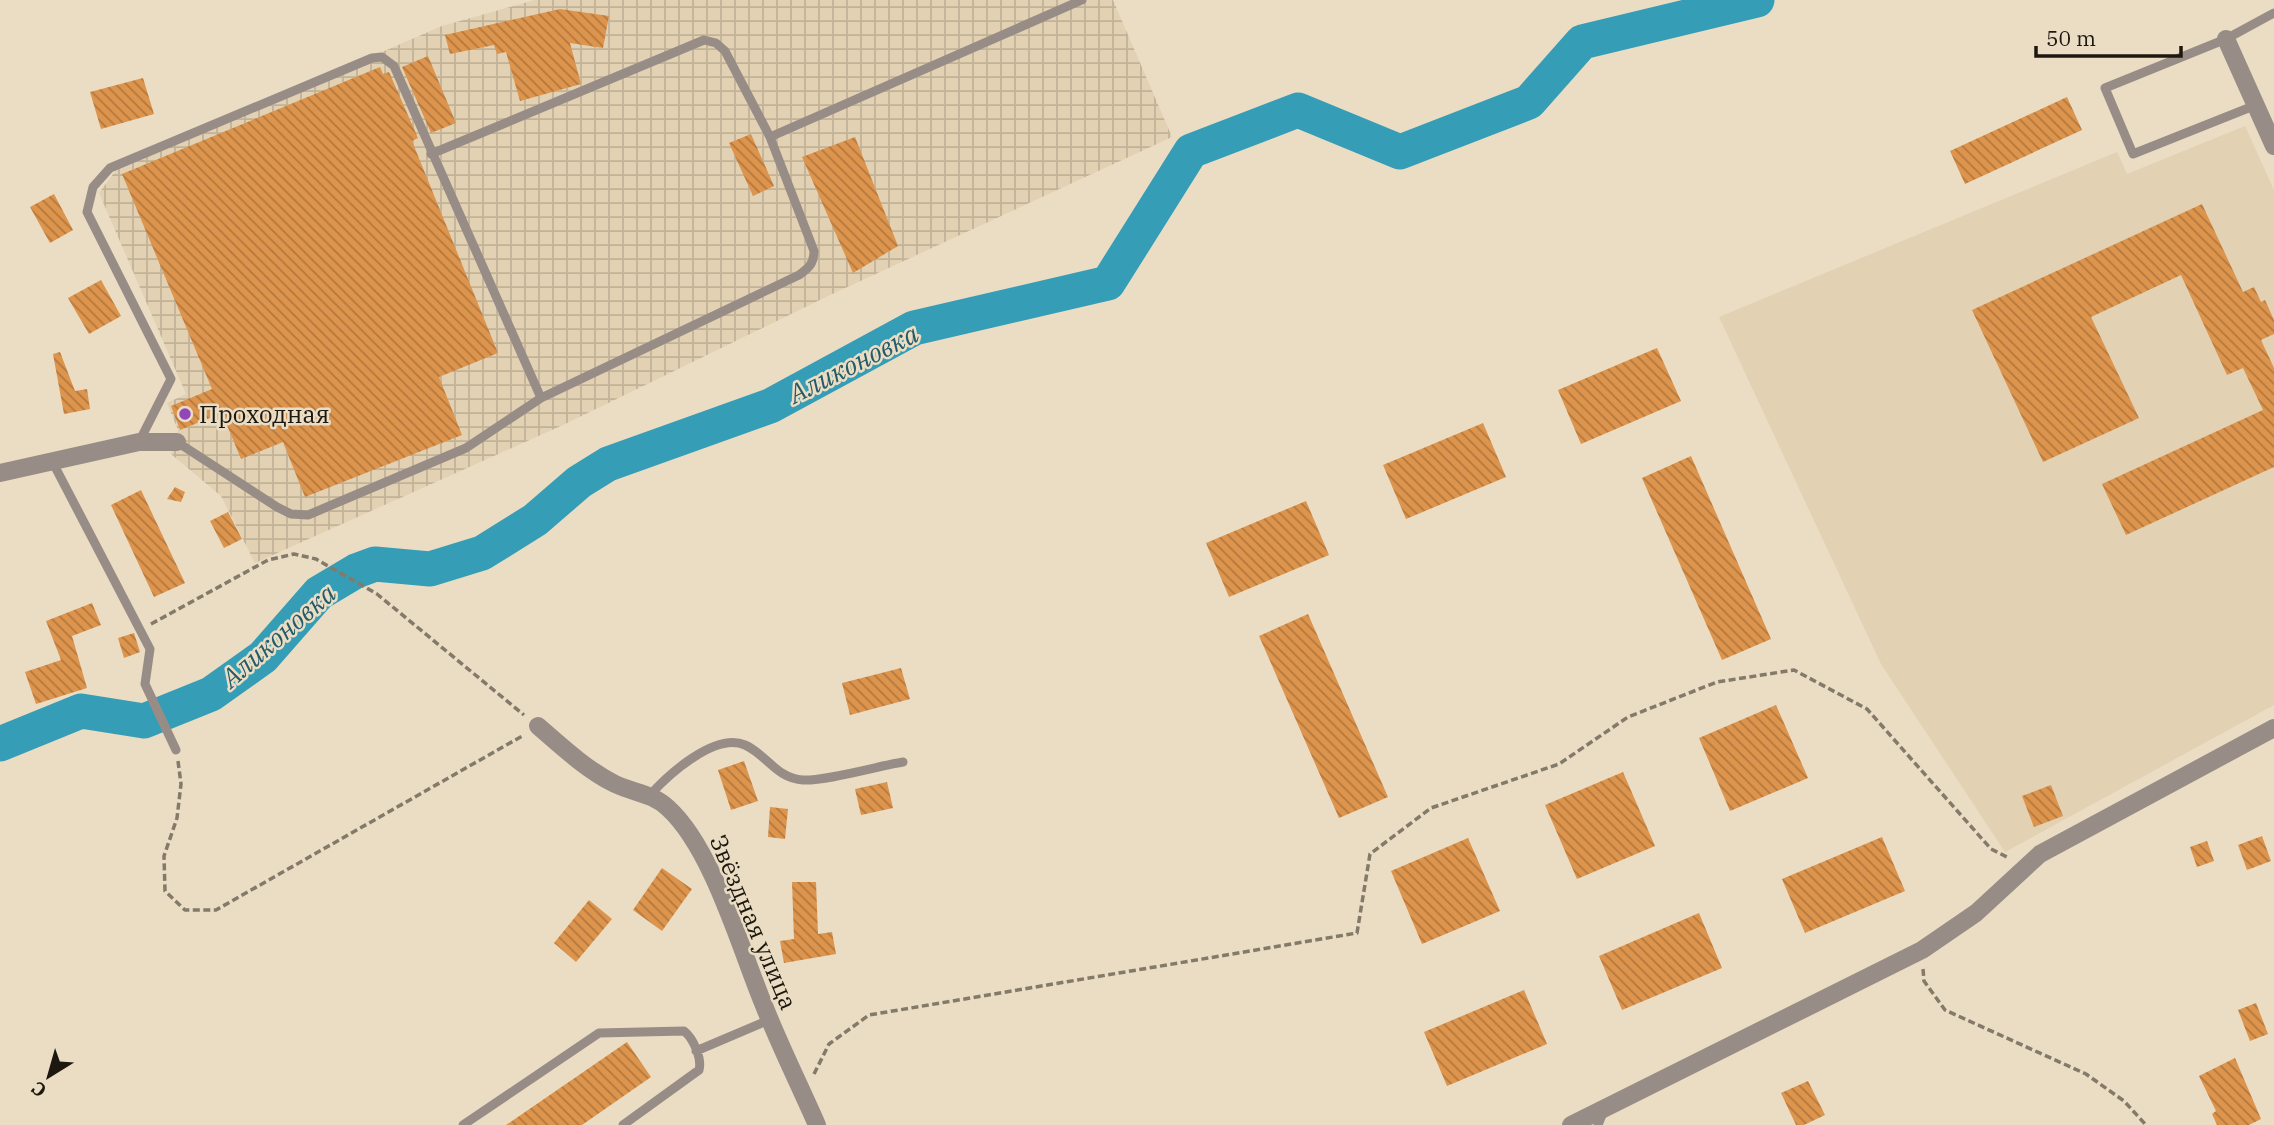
<svg xmlns="http://www.w3.org/2000/svg" width="2274" height="1125" font-family="'IBM Plex Serif',serif">
<style>
.industrial{fill:url(#industrial-grid)}
.built{fill:#e2d1b2}
.lines{fill:none;stroke-linecap:round;stroke-linejoin:round}
.river{stroke:#359db6;stroke-width:35}
.building{fill:url(#building-back-hatch)}
.path{stroke:#837a69;stroke-width:3.5;stroke-dasharray:7 3.5;stroke-linecap:butt}
.lane{stroke:#988d86;stroke-width:9}
.street{stroke:#988d86;stroke-width:18}
.poi-dot{fill:#9147b9;stroke:#eaddc4;stroke-width:2.5}
.labels{text-anchor:middle;dominant-baseline:central;stroke-width:5;stroke-linejoin:round;paint-order:stroke}
.poi-label{font-size:24px;fill:#1d180f;stroke:#eaddc4;text-anchor:start}
.street-label{font-size:24px;fill:#1d180f;stroke:#eaddc4}
.water-label{font-size:26px;font-style:italic;fill:#245b69;stroke:#eaddc4}
</style>
<defs>
<pattern id="industrial-grid" width="8" height="8" patternUnits="userSpaceOnUse" patternTransform="scale(1.75)"><rect width="8" height="8" fill="#e2d1b2"/><path d="M0 4h8M4 0v8" fill="none" stroke="#c1b398"/></pattern>
<pattern id="building-back-hatch" width="6" height="6" patternUnits="userSpaceOnUse" patternTransform="scale(1.75)"><rect width="6" height="6" fill="#dd944c"/><path d="M-1 5l2 2M0 0l6 6M5-1l2 2" fill="none" stroke="#b3783e"/></pattern>
</defs>
<rect width="100%" height="100%" fill="#eaddc4"/>
<!-- industrial -->
<path class="industrial" d="M535,0H1113L1172,137L828,296L563,425L255,563L221,496L171,454L178,430L167,403L186,394L99,193L119,166L442,26Z"/>
<!-- built -->
<path class="built" d="M2245,126L2274,190V705L2005,852L1881,664L1719,317L2117,152L2127,174Z"/>
<g class="lines">
<!-- river -->
<path class="river" d="M0,744L81,711L144,721L211,694L263,657L319,593L356,571L375,564L430,569L482,553L535,520L579,482L608,464L770,406L914,328L1108,283L1191,151L1298,110L1400,152L1529,102L1582,42L1757,0"/>
</g>
<!-- building -->
<path class="building" d="M560,9L609,16L603,48L570,43L581,84L520,101L506,52L497,54L494,45L450,54L445,35Z
M428,56L456,123L431,133L402,67Z
M380,67L383,74L389,72L418,138L412,141L498,353L439,377L462,435L305,497L283,442L241,459L222,413L180,430L171,406L212,389L122,174Z
M143,78L154,114L101,129L90,92Z
M2067,97L2082,130L1965,184L1950,151Z
M751,134L774,186L753,196L729,143Z
M855,137L898,246L853,273L802,157Z
M54,194L73,230L50,243L30,207Z
M2202,204L2243,292L2254,287L2261,302L2265,300L2274,320V334L2261,340L2274,368V467L2126,535L2102,484L2263,410L2243,368L2227,375L2181,275L2091,317L2139,418L2043,462L1972,310Z
M101,280L121,316L89,334L68,298Z
M1657,348L1681,401L1581,444L1558,390Z
M60,352L75,391L87,389L90,409L64,414L53,354Z
M1483,423L1506,477L1406,519L1383,465Z
M1691,456L1771,639L1722,660L1642,478Z
M175,487L185,492L181,502L167,499Z
M141,490L185,583L154,597L111,505Z
M1306,501L1329,555L1229,597L1206,543Z
M228,512L242,539L224,548L210,521Z
M92,603L101,625L72,636L87,688L36,704L25,672L61,660L46,621Z
M1308,614L1388,797L1339,818L1259,636Z
M134,633L140,652L124,658L118,638Z
M901,668L910,699L850,715L842,683Z
M1776,705L1808,778L1730,811L1699,738Z
M744,761L758,801L731,810L718,770Z
M1623,772L1655,846L1577,879L1545,805Z
M887,782L893,808L861,815L855,789Z
M2051,785L2063,816L2034,827L2022,796Z
M770,807L788,809L785,839L768,837Z
M2262,836L2271,861L2247,870L2238,845Z
M1882,837L1905,891L1805,933L1782,879Z
M1468,838L1500,911L1422,944L1391,871Z
M2207,841L2214,861L2197,867L2190,847Z
M662,868L692,889L662,931L633,910Z
M792,882H816L818,934L832,932L836,954L784,963L780,941L794,939Z
M589,900L612,919L576,962L554,943Z
M1699,913L1722,968L1622,1010L1599,956Z
M1524,990L1547,1044L1447,1086L1424,1032Z
M2256,1003L2268,1034L2250,1041L2238,1010Z
M627,1042L651,1077L582,1125H506Z
M2235,1058L2261,1119L2249,1125H2217L2212,1114L2216,1111L2199,1076Z
M1808,1081L1825,1115L1804,1125H1796L1781,1093Z"/>
<g class="lines">
<!-- path -->
<path class="path" d="M151,624L268,560L294,554L316,559L377,594L524,715
M178,761L181,784L177,818L164,856L165,891L185,910H216L524,735
M1923,969L1924,981L1945,1010L2086,1074L2124,1101L2146,1125
M814,1074L829,1044L869,1015L1357,933L1370,854L1431,808L1559,764L1628,717L1717,682L1794,670L1867,709L1991,849L2009,858"/>
<!-- lane -->
<path class="lane" d="M2256,105L2133,154L2105,88L2226,39L2274,13
M770,137L1082,0
M139,442L171,379L87,212L93,187L110,168L372,58L382,57L394,66L541,398
M177,442L277,507L291,514L308,515L466,448L541,398L799,275C809,268 814,263 814,251L770,137L725,51L716,43L704,40L431,154
M52,461L150,649L145,684L176,750
M650,795C668,775 715,732 745,745C766,754 777,779 803,780C827,781 878,766 903,762
M696,1051L769,1020
M463,1125L599,1033L684,1031C694,1039 702,1059 699,1070L623,1125
M1598,1125L1604,1110"/>
<!-- street -->
<path class="street" d="M2226,39L2274,146
M0,473L139,442H177
M538,726C562,747 587,770 615,784C634,793 652,793 668,808C712,848 740,947 763,1003C779,1044 799,1084 817,1125
M1571,1125L1922,950L1976,913L2040,854L2274,728"/>
</g>
<!-- markers -->
<circle class="poi-dot" cx="185" cy="414" r="7"/>
<g class="labels">
<!-- poi labels -->
<g class="poi-label">
<text x="199" y="414">Проходная</text>
</g>
<!-- street labels -->
<g class="street-label">
<text transform="translate(754 922) rotate(67)">Звёздная улица</text>
</g>
<!-- water labels -->
<g class="water-label">
<text transform="translate(853 363) rotate(-27)">Аликоновка</text>
<text transform="translate(278 635) rotate(-41)">Аликоновка</text>
</g>
</g>
<!-- north arrow -->
<g transform="translate(49 1076) rotate(217)" stroke="#eaddc4" stroke-width="5" paint-order="stroke">
<path d="M0-5L12 26L0 18L-12 26Z" fill="#1d180f"/>
<text y="-10" font-size="19" font-weight="bold" text-anchor="middle" fill="#1d180f">С</text>
</g>
<!-- scale -->
<path d="M2036 46v10h145v-10" fill="none" stroke="#1d180f" stroke-width="3.5"/>
<text x="2046" y="46" font-size="21" fill="#1d180f" stroke="#eaddc4" stroke-width="5" paint-order="stroke">50 m</text>
</svg>
